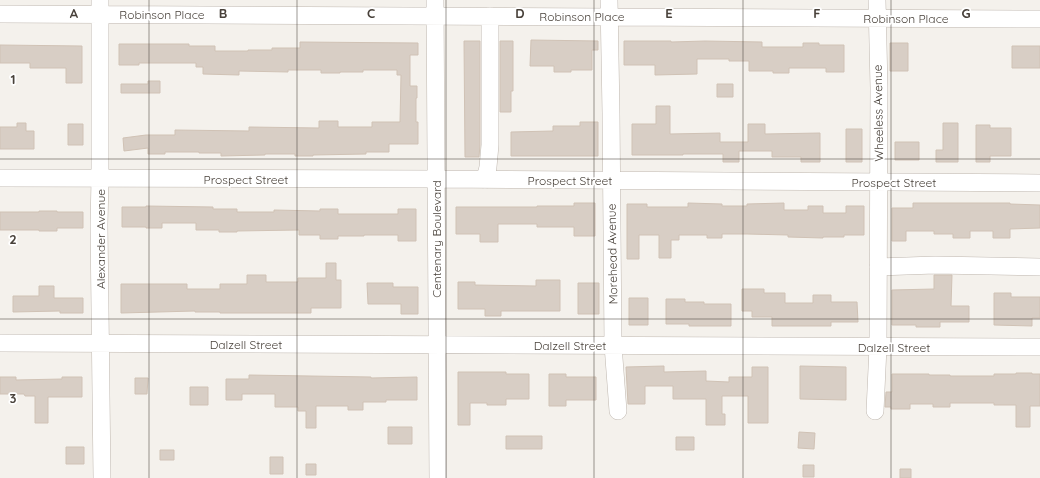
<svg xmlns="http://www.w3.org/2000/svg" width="1040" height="478" font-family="Quicksand,sans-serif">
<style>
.building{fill:#d8cec5;stroke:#d0c2b5}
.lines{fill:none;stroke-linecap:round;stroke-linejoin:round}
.minor-casing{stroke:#bfb7af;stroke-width:18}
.minor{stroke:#fff;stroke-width:17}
.grid{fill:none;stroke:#48413a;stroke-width:1;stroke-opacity:0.55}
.labels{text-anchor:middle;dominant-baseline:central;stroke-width:3.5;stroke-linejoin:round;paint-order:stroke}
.street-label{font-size:12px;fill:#48413a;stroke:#fff}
.grid-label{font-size:13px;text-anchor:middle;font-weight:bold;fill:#48413a;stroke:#fff;stroke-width:3.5;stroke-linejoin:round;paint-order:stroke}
</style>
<rect width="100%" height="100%" fill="#f4f1ec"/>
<!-- building -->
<path class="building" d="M531,40L598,41V50H592V70H571V72H554V66H530Z
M464,41H480V145L479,157H465Z
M500,41H513V91H511V112H500Z
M624,41H671V42L705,41L762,42V47H803V43H819V45H844V72H826V68H789V73H773V71H749V61H729V59H697V74L655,75V65H624Z
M300,42L418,43V55H410V86H417V98H416V122H418V144H389V152H366V154L313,155V156H295V154H265V155L221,156V153H199V152H165V154H148V148L124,151L123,138L146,135H175V130L249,131V127L319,128V121H338V127H372V122H400L401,75H397V70H363V72H340V73H321V70H288V72L239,71V75L203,74V67H196V63H139V65H119V44H189V46H215V51H248V50H272V48H300Z
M890,43H908V71H890Z
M0,45L82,46V83H66V68H30V63H0Z
M1012,46H1040V68H1012Z
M148,81H160V93H121V84H148Z
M717,84H733V97H717Z
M656,106H670V134L720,133V142H748V124H765V134L820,133V162H801V157H772V151H739V162H723V154H683V155H632V124H656Z
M580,122H598V156H511V132L553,131V126H580Z
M17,123H26V131H34V149H0V127H17Z
M943,123H958V162H936V150H943Z
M68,124H83V145H68Z
M976,125H990V128H1011V156H990V162H976Z
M846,129H862V162H846Z
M895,142H919V160H895Z
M574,203H595V236H574V227H537V224H498V242H480V234H456V207H537V206H574Z
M688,203L722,204V206H747V204L784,203V210H808V206H823V213H846V206H864V235H844V237H823V238L788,237V235L747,234H722V238H707V235H679V240H671V258H659V235H639V259H627V204H647V207H688Z
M913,203H1010V204L1040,205V228L1010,229V238H993V231H970V238H953V234H934V231H906V241H892V208H913Z
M146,206L213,207V209H237V212H274V210L320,211V209H338V214H398V209H416V241H398V235H364V236H338V239H320V235H299V230L237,231V232H219V230H196V223H162V228H146V227H122V207H146Z
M39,211H57V212H83V228H57V231H39V230H0V212H39Z
M326,263H336V280H341V308H311V313H220V312H195V311L121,313V284H187V289H220V284H247V275H266V282H298V278H326Z
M934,275H952L951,306H969V322H940V327H916V325H892V290L934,289Z
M536,280H560V311H501V316H485V309H458V282H475V285L536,286Z
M367,283H393V287H418V314H401V304H368Z
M578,283H599V314H578Z
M39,286H54V298H83V313H60V311L13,312V296H39Z
M742,289H764V293H785V303H813V295H831V302H857L858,322H831V326H772V317H752V311H742Z
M994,293H1011V297H1040V318H1032V326L994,325Z
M629,298H648V325H629Z
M666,299H685V302H704V304H731V326H689V324H666Z
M664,366V372L706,371V381L729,382V377H752V367H768V423H748V396H722V414H725V425H706V399H673V386H645V404H628L626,367Z
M800,366L846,367V400L800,399Z
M458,372H506V374H529V399H506V405H487V403H470V425H458Z
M1016,373H1032V374H1040V406H1030V427H1016V405H994V403H950V407H933V404H910V409H891V407H885L886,392H892V374H929V375H950V376H994V374H1016Z
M549,374H566V377H596V400H566V406H549Z
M249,375L371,377V378L417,377V400H386V402H363V410H348V406H316V428H306V411H298V407H275V394H242V400H226V379H249Z
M0,377H16V380L62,379V377H82V397H48V423H35V396H25L24,394H0Z
M135,378H148L147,394H135Z
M190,387H208V405H190Z
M388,427H412V444H388Z
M799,432L815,433L814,449L798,448Z
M506,436H542V449H506Z
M676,437H694V450H676Z
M66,447H84V464H66Z
M160,450H174V460H160Z
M270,457H283V474H270Z
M306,464H316V475H306Z
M803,465H814V477H803Z
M900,469H911V478H900Z"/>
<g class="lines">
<defs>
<path id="minor" d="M100,0V179L99,225L102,478
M435,0L438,478
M609,0L611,113L613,345L618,411
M0,14L1040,19
M0,178L436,179L1040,183
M485,180L488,167L490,145V16
M878,267L935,265L1040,267
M0,343L1040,347
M875,411L878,347L879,88L877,0"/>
</defs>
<!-- minor casing -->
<use href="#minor" class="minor-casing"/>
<!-- minor -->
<use href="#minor" class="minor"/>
</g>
<!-- grid -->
<path class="grid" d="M149,0V478M297,0V478M446,0V478M594,0V478M743,0V478M891,0V478M0,159H1040M0,319H1040"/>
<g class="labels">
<!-- street labels -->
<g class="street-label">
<text x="162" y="14">Robinson Place</text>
<text x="582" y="16">Robinson Place</text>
<text x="906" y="18">Robinson Place</text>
<text transform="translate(878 113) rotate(-91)">Wheeless Avenue</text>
<text x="246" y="179">Prospect Street</text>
<text x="570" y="180">Prospect Street</text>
<text x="894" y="182">Prospect Street</text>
<text transform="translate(100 239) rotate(-90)">Alexander Avenue</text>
<text transform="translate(436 239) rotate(-90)">Centenary Boulevard</text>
<text transform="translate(612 254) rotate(-91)">Morehead Avenue</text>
<text x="246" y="344">Dalzell Street</text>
<text x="570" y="345">Dalzell Street</text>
<text x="894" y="347">Dalzell Street</text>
</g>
</g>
<g class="grid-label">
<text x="74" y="18">A</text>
<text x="223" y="18">B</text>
<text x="371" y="18">C</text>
<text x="520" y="18">D</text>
<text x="669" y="18">E</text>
<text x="817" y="18">F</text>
<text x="966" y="18">G</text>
<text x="13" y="84">1</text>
<text x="13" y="244">2</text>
<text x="13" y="403">3</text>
</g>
</svg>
